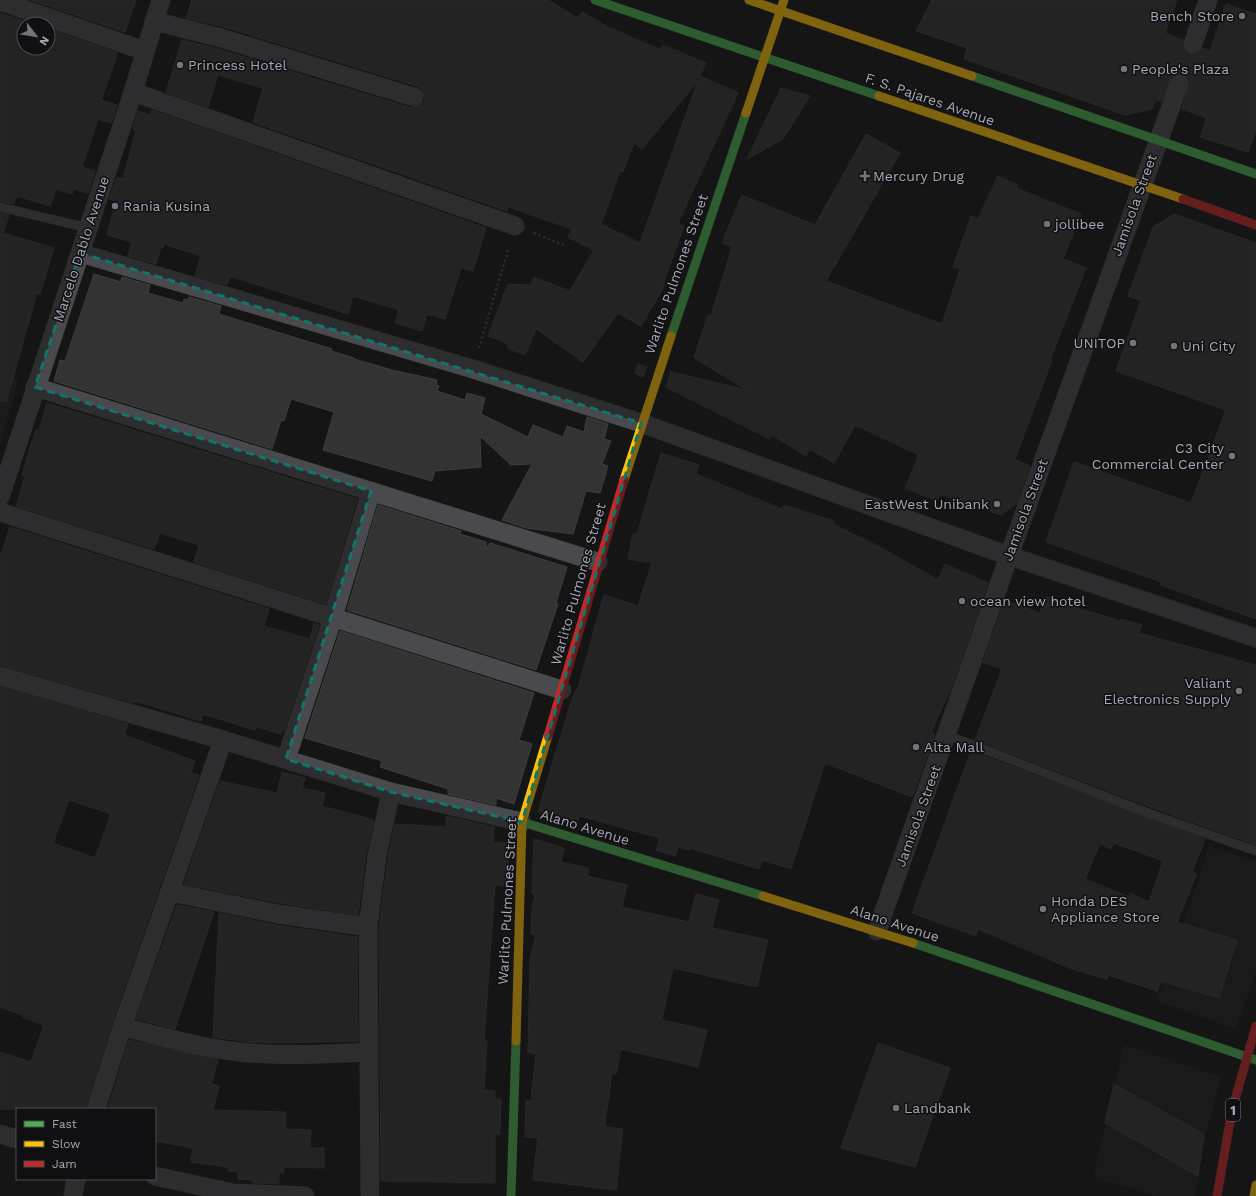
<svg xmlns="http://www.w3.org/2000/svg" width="1256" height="1196" font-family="'Work Sans',sans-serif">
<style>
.built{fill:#1f1f21}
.building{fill:#333334;stroke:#3e3e41;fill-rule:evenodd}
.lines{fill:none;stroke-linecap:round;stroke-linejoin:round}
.street-tunnel{stroke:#323335;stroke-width:19;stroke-dasharray:19 10;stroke-linecap:butt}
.path{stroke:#4b4b50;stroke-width:2.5;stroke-dasharray:2 3;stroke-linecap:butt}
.lane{stroke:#494a4e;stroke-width:9}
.street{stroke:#494a4e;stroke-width:19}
.fast{stroke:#4caf50;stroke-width:9}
.slow{stroke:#ffc107;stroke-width:9}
.jam{stroke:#c62828;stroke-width:9}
.marked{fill:none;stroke:#0f766e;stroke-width:3;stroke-dasharray:8 5;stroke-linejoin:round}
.poi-dot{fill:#73757e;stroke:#100f11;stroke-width:1.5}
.labels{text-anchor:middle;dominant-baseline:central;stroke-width:3;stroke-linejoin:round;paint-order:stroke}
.shield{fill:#100f11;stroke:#797b84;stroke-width:1}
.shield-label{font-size:13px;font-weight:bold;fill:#a6a9b6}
.poi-label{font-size:14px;fill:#a6a9b6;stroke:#100f11;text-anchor:start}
.street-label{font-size:14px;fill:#a6a9b6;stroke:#100f11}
</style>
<rect width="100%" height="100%" fill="#151515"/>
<!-- built -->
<path class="built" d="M0,373L19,379L0,445Z
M1210,846L1256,861V972L1236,1029L1156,1001Z
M1124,1045L1221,1077L1207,1131L1195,1196H1156L1093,1177Z"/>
<!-- building -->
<path class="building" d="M31,0H136L125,32Z
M192,0H548L578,18L582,12L608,27L661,50L663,45L706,63L700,76L738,93L678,223L684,226L663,284L665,285L641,326L618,313L583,362L536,329L525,355L507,348L509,344L488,336L508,284L531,285L534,277L570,291L594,250L568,237L572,229L508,207L507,211L253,122L263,88L218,75L208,107L166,92L182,40L218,49L411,108L421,105L425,100L422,90L417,86L224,27L186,18ZM698,81L640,243L601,224L620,171L623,172L634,143L642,149Z
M932,0H1177L1165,33L1183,40L1182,46L1184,51L1189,54L1195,55L1200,52L1203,48L1210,51L1226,4L1256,14V129L1248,152L1200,137L1207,118L1182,109L1190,82L1188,77L1183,74L1177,73L1172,76L1161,102L1156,100L1152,109L1125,115L964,59L967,48L916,31Z
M0,13L33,24H24V48H48V29L118,53L101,100L117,105L111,123L98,119L82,167L95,171L88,193L74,189L72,194L56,189L50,206L17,196L13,204L0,201Z
M781,88L810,96L783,139L747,159Z
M152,110L486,228L473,271L461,268L445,319L427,314L422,331L395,323L399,310L353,296L348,314L230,276L227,285L195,276L201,256L164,244L163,248L161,247L156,264L128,256L132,242L107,235L116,201L109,199L117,177L123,179L136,130L133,129L138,111L150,115Z
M866,134L900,153L826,281L942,324L960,269L953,267L971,216L978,219L998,176L1018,185L1016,188L1081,214L1063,259L1086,268L1050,360H1052L1015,459L1030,466L1017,503L1001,515L940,494L937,501L905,488L919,455L855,425L834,463L810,449L806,456L772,435L770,439L666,387L671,372L747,390L694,358L708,315L711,316L732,247L722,243L742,195L815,225Z
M0,213L9,215L3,233L54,248L40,294L37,293L6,402L0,401Z
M1174,214L1256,243V619L1161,585L1162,582L1046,542L1074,462L1191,503L1226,410L1116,371L1141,301L1128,296L1153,227Z
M94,274L121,282L122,277L150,285L148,293L183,303L184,299L188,300L189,297L221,306L219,314L332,349L331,351L354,358V359L392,370L437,380L436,385L439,386L437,391L465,400L467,393L485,398L481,414L528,437L533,425L563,437L567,426L584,432L587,417L608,424L604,439L611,441L602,464L608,466L600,493L586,491L573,534L526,528L502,520L532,464L511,465L480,436L481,467L435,471L432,481L323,450L334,412L291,399L284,421L281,420L272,449L54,381L60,360L65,361Z
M638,364L647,367L643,377L635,373Z
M47,403L357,499L326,604L194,562L199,545L160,533L154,549L16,506L25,476H22L29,451L36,429L39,430Z
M661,453L699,465L696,474L782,509L784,505L834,521L833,524L880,547L938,580L945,564L988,583L951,689L931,732L935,734L912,797L825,763L791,869L762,860L759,869L690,848L689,850L678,847L675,856L656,850L660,838L580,816L577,822L571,820L570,824L540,814L541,812L538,811L568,712L575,691H577L604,595L638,606L652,563L628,559L633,534H637Z
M378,505L461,531L460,534L486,542V549L490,543L567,567L556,603L558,604L536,670L347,610Z
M10,527L269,609L264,626L310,639L314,623L319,625L284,731L282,730L281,734L256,727L255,730L203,714L201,721L135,701L134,703L0,665V557Z
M1046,597L1089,612V611L1120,621L1121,619L1142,625L1139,633L1256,665V845L1153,808L975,740L1002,669L983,662L1005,600L1040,613Z
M340,631L534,693L519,740L532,744L514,804L496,798V805L448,794V789L380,767L382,761L305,738Z
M0,687L128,724L124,735L195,761L191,773L199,775L112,1023L85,1109H0V1052L31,1062L44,1025L23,1017V1015L0,1007ZM69,800L111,814L95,858L53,843Z
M971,751L1205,839L1192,872L1197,874L1177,922L1237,940L1219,998L1161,981L1157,991L1108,975L1107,979L1072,969L978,929L976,936L912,913ZM1114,843L1163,861L1149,902L1130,893L1129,897L1085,879L1100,844L1111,849Z
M282,772L305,778L302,788L325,793L322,806L374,820L366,855L358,915L280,903L184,884L220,781L277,793Z
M446,816L494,827L493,842L509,843L508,887L495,885L484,1041H487L484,1090L495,1091V1099H501L500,1134H495V1183L381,1181L379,928L388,858L395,824L446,827Z
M534,839L564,848L561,862L589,868L587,876L627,885L622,907L689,922L696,894L719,900L712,928L768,940L757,987L673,968L662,1020L707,1030L698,1067L621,1049L616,1074L612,1073L605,1122L606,1127L623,1129L616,1190L533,1180L538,1138L525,1137L526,1100L531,1101L536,1054L528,1052L530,959L536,935L531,934L532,908L535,894L532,893Z
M177,905L214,912L175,1029L136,1019Z
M219,913L276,925L357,937L358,1041L283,1043L250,1042L213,1037Z
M129,1040L218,1060L211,1084L219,1086L213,1110L286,1112L285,1129L311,1130L310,1148H324V1168L284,1167V1173H279V1184L253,1183V1180L238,1179V1172L228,1171V1167L191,1162L193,1148L155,1141V1109H108Z
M878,1043L950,1068L915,1167L841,1148Z
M1114,1084L1204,1134L1198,1176L1105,1123Z"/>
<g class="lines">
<!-- street-tunnel -->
<path class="street-tunnel" d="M1179,84L1193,44"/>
<!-- path -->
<path class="path" d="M534,233L564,245
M479,348L509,247"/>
<!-- lane -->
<path class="lane" d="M0,207L88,228
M947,735L1151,814L1256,851"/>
<!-- street -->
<path class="street" d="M0,1L145,51
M154,21L221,38L414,97
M1193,44L1208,0
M133,92L515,226
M80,253L473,369L641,423L1009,556L1256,638
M35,387L598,562
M0,497L133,92L161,0
M0,512L562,690
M0,676L223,740L391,792L522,822
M286,759L333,617L371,491
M170,892L278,914L368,927
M877,931L1009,556L1179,84
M122,1027C158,1035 195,1047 232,1051C277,1057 323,1054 369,1052
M96,1109L122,1027L223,740
M0,1134L17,1139
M155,1176L233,1193L305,1196
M73,1196L76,1179
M370,1196L368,927L377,856L391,792"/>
<!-- fast -->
<path class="fast" d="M595,0L879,96
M972,76L1256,174
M671,336L746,113
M522,822L763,896
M913,943L1256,1060
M511,1196L516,1041"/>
<!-- slow -->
<path class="slow" d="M749,0L972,76
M879,96L1183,199
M746,113L784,0
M624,480L671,336
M763,896L913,943
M516,1041L522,822L548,736
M1254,1196L1256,1185"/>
<!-- jam -->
<path class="jam" d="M1183,199L1256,225
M548,736L624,480
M1217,1196L1232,1110L1256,1026"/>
</g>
<!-- marked area -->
<path d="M0 0H1256V1196H0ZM80,253L641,423L522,822L391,792L286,759L371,491L35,387Z" fill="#151515" fill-opacity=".55" fill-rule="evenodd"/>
<path class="marked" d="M80,253L641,423L522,822L391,792L286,759L371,491L35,387Z"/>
<!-- markers -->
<g class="poi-dot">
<circle cx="1242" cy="16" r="4"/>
<circle cx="180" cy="65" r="4"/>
<circle cx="1124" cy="69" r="4"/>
<path d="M863 170h4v4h4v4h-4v4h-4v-4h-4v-4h4z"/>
<circle cx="115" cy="206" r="4"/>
<circle cx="1047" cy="224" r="4"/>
<circle cx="1133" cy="343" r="4"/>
<circle cx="1174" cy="346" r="4"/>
<circle cx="1232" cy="456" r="4"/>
<circle cx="997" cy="504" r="4"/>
<circle cx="962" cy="601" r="4"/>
<circle cx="1239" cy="691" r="4"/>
<circle cx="916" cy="747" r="4"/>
<circle cx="1043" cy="909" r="4"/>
<circle cx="896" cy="1108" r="4"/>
</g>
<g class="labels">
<!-- shield labels -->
<rect class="shield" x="1226" y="1099" width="14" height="22" rx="3"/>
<g class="shield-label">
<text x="1233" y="1110">1</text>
</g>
<!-- poi labels -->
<g class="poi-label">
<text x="1234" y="16" text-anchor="end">Bench Store</text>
<text x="188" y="65">Princess Hotel</text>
<text x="1132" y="69">People's Plaza</text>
<text x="873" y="176">Mercury Drug</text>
<text x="123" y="206">Rania Kusina</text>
<text x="1055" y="224">jollibee</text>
<text x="1125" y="343" text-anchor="end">UNITOP</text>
<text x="1182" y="346">Uni City</text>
<text x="1224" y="448" text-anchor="end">C3 City<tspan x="1224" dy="16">Commercial Center</tspan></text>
<text x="989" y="504" text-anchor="end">EastWest Unibank</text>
<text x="970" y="601">ocean view hotel</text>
<text x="1231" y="683" text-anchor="end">Valiant<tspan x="1231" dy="16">Electronics Supply</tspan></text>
<text x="924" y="747">Alta Mall</text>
<text x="1051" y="901">Honda DES<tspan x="1051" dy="16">Appliance Store</tspan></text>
<text x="904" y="1108">Landbank</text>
</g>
<!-- street labels -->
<g class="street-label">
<text transform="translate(930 99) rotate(19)">F. S. Pajares Avenue</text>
<text transform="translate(1134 205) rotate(-70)">Jamisola Street</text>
<text transform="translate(81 249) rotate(-72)">Marcelo Dablo Avenue</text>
<text transform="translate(676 274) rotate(-71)">Warlito Pulmones Street</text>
<text transform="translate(1025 510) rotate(-70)">Jamisola Street</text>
<text transform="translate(578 584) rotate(-74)">Warlito Pulmones Street</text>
<text transform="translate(918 816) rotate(-70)">Jamisola Street</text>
<text transform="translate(585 827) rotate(17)">Alano Avenue</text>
<text transform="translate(507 901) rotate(-87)">Warlito Pulmones Street</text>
<text transform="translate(895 923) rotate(18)">Alano Avenue</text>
</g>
</g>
<!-- legend -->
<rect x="16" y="1108" width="140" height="72" fill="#100f11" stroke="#4c4d53"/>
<rect x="24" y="1121" width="20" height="6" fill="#4caf50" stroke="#4c4d53"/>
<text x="52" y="1128" font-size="12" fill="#a6a9b6">Fast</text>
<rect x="24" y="1141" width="20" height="6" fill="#ffc107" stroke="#4c4d53"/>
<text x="52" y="1148" font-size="12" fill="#a6a9b6">Slow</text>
<rect x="24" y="1161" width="20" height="6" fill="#c62828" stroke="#4c4d53"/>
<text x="52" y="1168" font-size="12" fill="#a6a9b6">Jam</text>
<!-- north arrow -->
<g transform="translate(36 36) rotate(121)"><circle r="19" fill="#100f11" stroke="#4c4d53"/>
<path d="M0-3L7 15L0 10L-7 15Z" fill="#73757e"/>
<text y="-6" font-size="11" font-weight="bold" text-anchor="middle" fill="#a6a9b6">N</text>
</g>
</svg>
